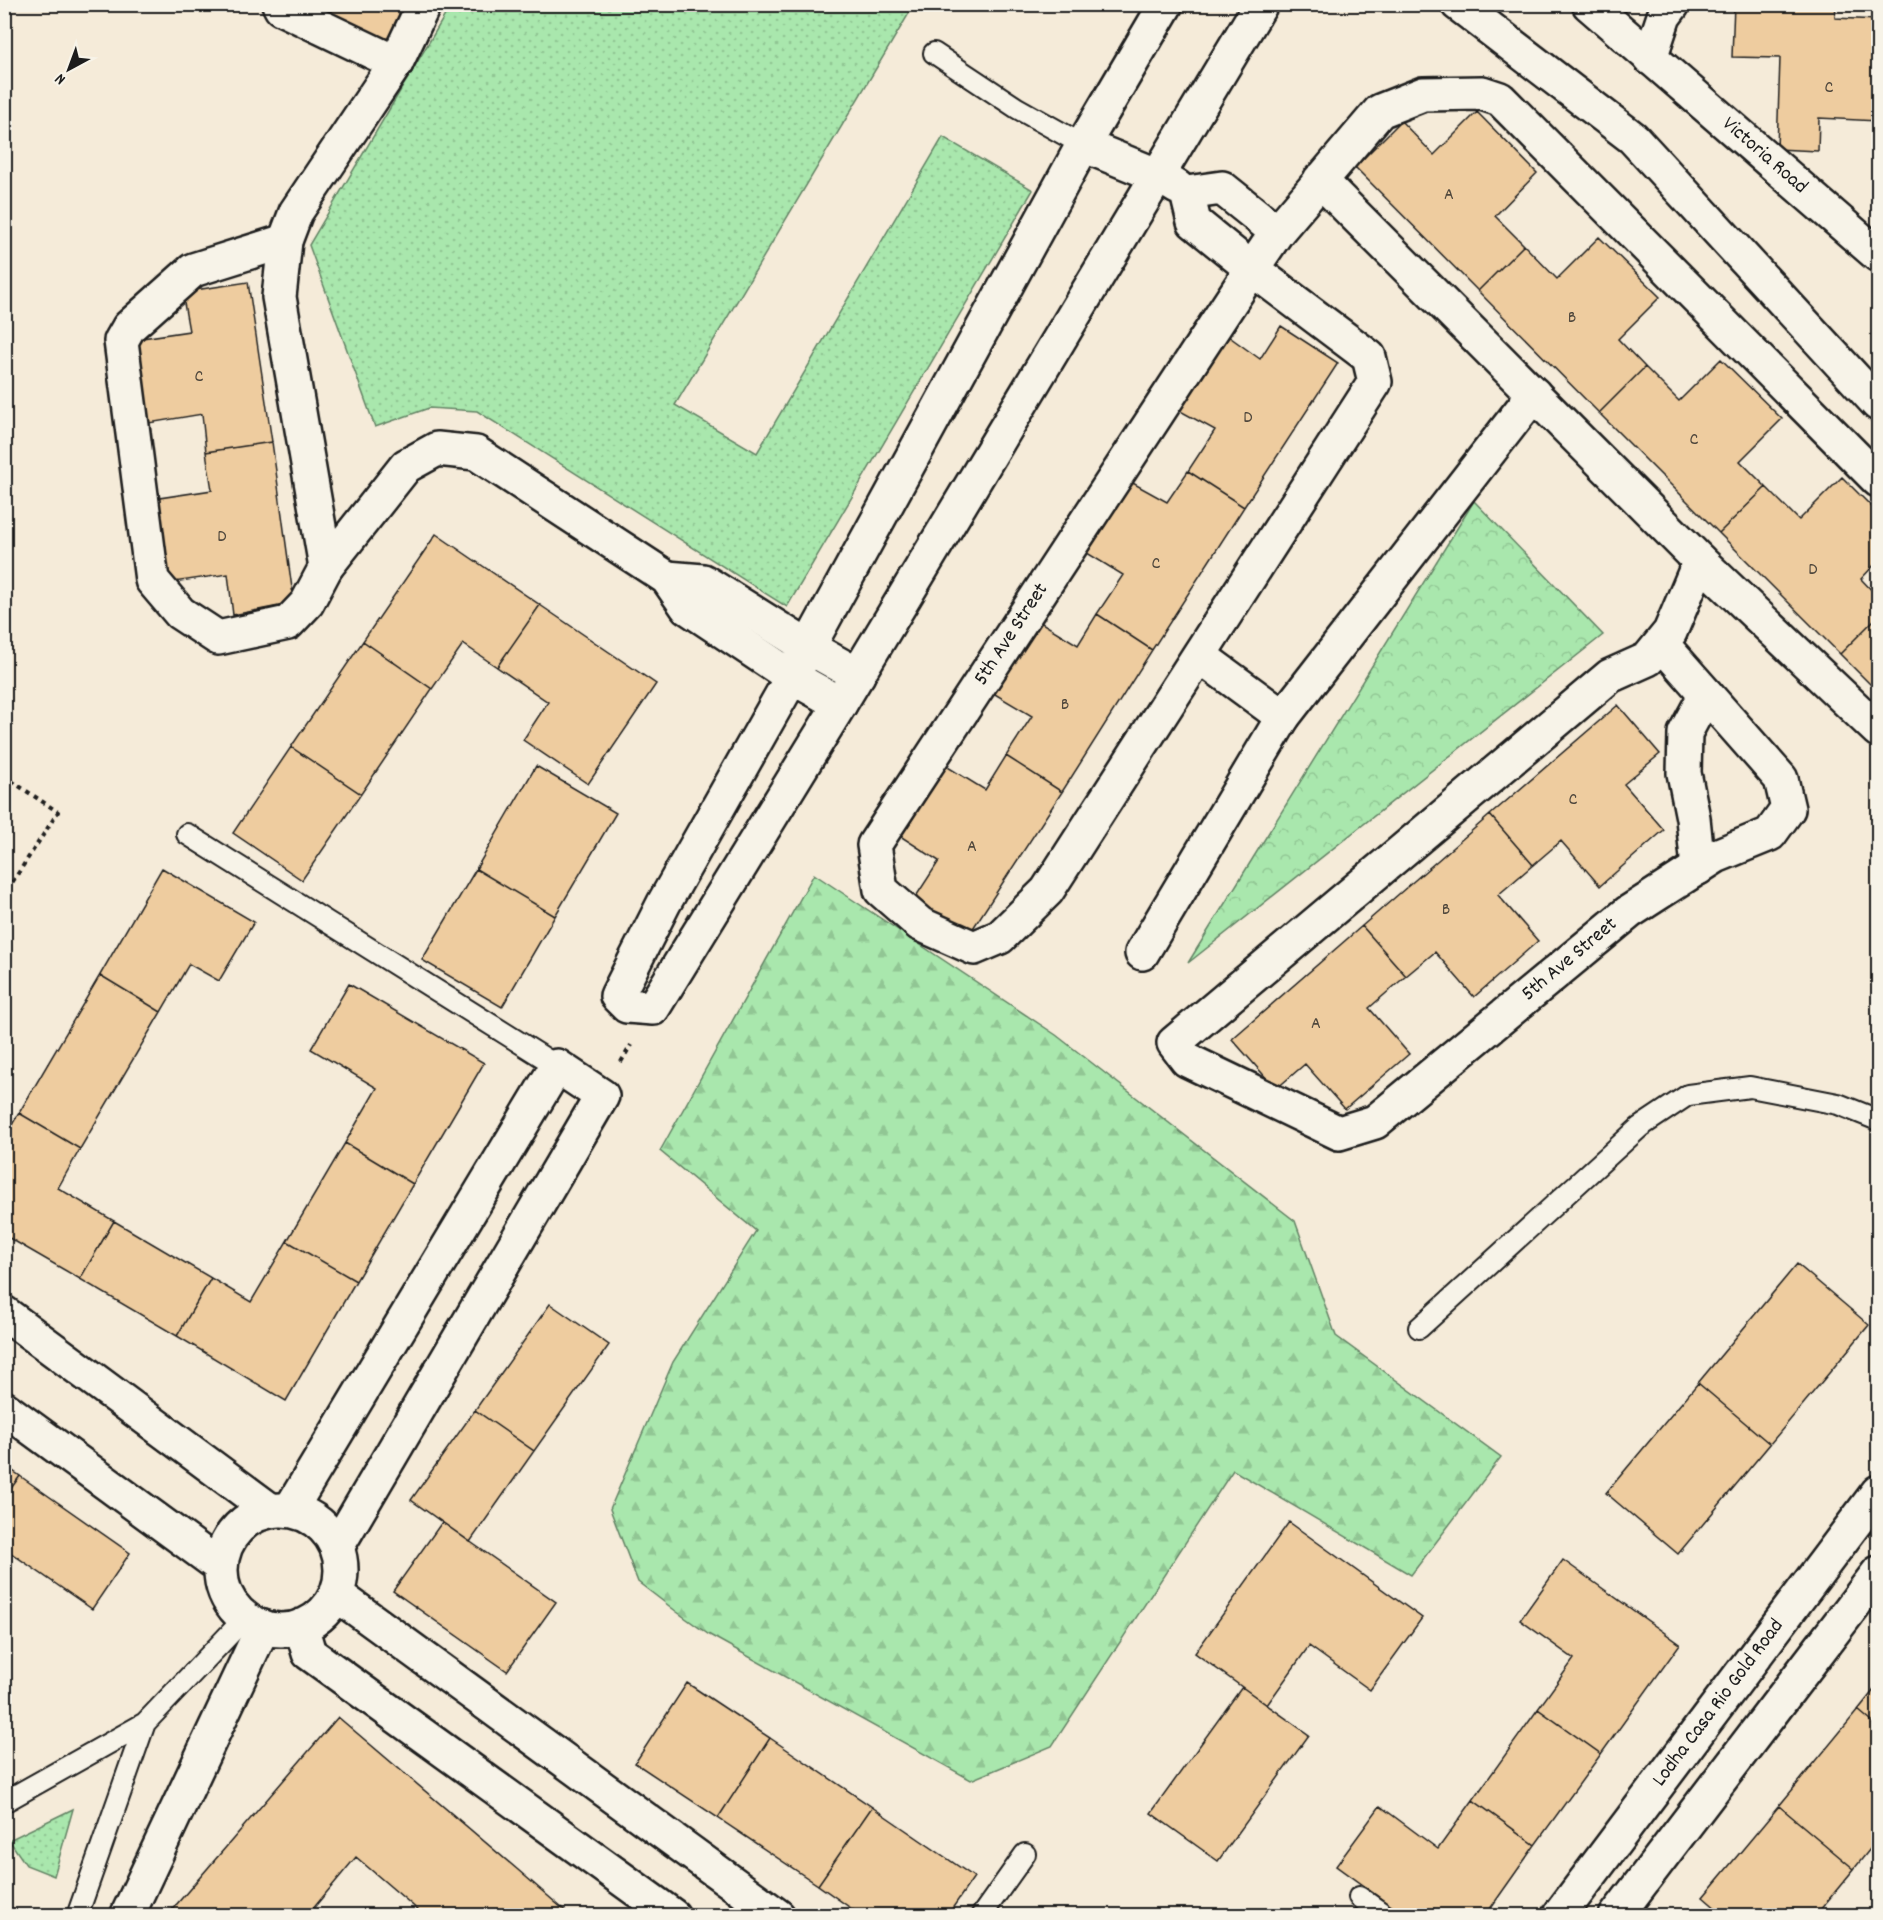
<svg xmlns="http://www.w3.org/2000/svg" width="1883" height="1920" font-family="Dekko,sans-serif">
<style>
.grass{fill:url(#grass-dots);stroke:#628264;stroke-width:1.5}
.forest{fill:url(#forest-firs);stroke:#628264;stroke-width:1.5}
.park{fill:url(#park-crowns);stroke:#628264;stroke-width:1.5}
.building{fill:#eecc9f;stroke:#1c1c1c;stroke-width:1.5}
.lines{fill:none;stroke-linecap:round;stroke-linejoin:round}
.lane-casing{stroke:#1c1c1c;stroke-width:24}
.street-casing{stroke:#1c1c1c;stroke-width:38}
.secondary-casing{stroke:#1c1c1c;stroke-width:38}
.path{stroke:#1c1c1c;stroke-width:4;stroke-dasharray:4.5 4.5;stroke-linecap:butt}
.lane{stroke:#f7f3e8;stroke-width:20}
.street{stroke:#f7f3e8;stroke-width:33}
.secondary{stroke:#f7f3e8;stroke-width:33}
.labels{text-anchor:middle;dominant-baseline:central;stroke-width:6;stroke-linejoin:round;paint-order:stroke}
.number-label{font-size:18px;fill:#50483d}
.street-label{font-size:21px;fill:#1c1c1c;stroke:#f7f3e8}
</style>
<defs>
<pattern id="grass-dots" width="8" height="8" patternUnits="userSpaceOnUse" patternTransform="scale(1.5)"><rect width="8" height="8" fill="#a9e7ad"/><path d="M2 2h.1M6 6h.1" fill="none" stroke="#91c694" stroke-width="1.8" stroke-linecap="round"/></pattern>
<pattern id="forest-firs" width="22" height="20" patternUnits="userSpaceOnUse" patternTransform="scale(1.5)"><rect width="22" height="20" fill="#a9e7ad"/><path d="M5 1l3.5 6h-7zM16 11l3.5 6h-7z" fill="#91c694"/></pattern>
<pattern id="park-crowns" width="20" height="18" patternUnits="userSpaceOnUse" patternTransform="scale(1.5)"><rect width="20" height="18" fill="#a9e7ad"/><path d="M2 6a3 3 0 1 1 6 0M12 15a3 3 0 1 1 6 0" fill="none" stroke="#91c694"/></pattern>
</defs>
<rect width="100%" height="100%" fill="#f5ebd9"/>
<filter id="ink" filterUnits="userSpaceOnUse"><feTurbulence type="fractalNoise" baseFrequency=".0167" numOctaves="2"/><feDisplacementMap in="SourceGraphic" scale="12" xChannelSelector="R" yChannelSelector="G"/><feConvolveMatrix kernelMatrix="1 2 1 2 8 2 1 2 1" color-interpolation-filters="sRGB"/></filter>
<g filter="url(#ink)">
<!-- grass -->
<path class="grass" d="M451,5H914L675,405L757,453L943,137L1033,190L787,607L477,411L429,408L375,427L309,245Z
M73,1809L54,1876L26,1865L9,1840Z"/>
<!-- forest -->
<path class="forest" d="M814,874L1056,1035L1295,1221L1336,1336L1501,1457L1411,1575L1233,1470L1052,1746L971,1780L708,1634L677,1612L638,1582L610,1509L673,1362L756,1231L660,1151Z"/>
<!-- park -->
<path class="park" d="M1474,501L1603,635L1188,963Z"/>
<!-- building -->
<path class="building" d="M330,4H405L390,42L328,14Z
M1734,4H1836L1835,18L1878,20V121L1819,118L1818,151L1777,149L1780,58L1732,57Z
M1477,112L1537,173L1495,216L1524,245L1478,291L1355,167L1401,121L1434,155Z
M1599,237L1660,297L1618,339L1645,367L1599,413L1478,291L1524,245L1557,279Z
M248,282L272,442L206,452L202,414L143,424L129,340L189,331L182,292Z
M1281,326L1338,363L1244,507L1188,471L1215,430L1173,407L1224,333L1260,359Z
M1721,359L1782,419L1740,461L1766,487L1719,533L1599,413L1645,367L1679,401Z
M272,442L294,603L233,615L228,574L167,583L153,499L212,490L206,452Z
M1188,471L1244,507L1152,650L1097,614L1123,575L1087,553L1131,482L1167,502Z
M1842,477L1878,513V561L1861,579L1878,597V616L1840,654L1719,533L1766,487L1799,520Z
M436,534L540,605L497,667L463,644L432,689L363,641Z
M540,605L656,684L588,784L523,740L548,702L497,667Z
M1097,614L1152,650L1062,792L1006,756L1032,716L993,693L1037,620L1078,645Z
M1878,616V692L1840,654Z
M363,641L432,689L361,794L291,747Z
M1618,705L1660,754L1624,784L1664,830L1600,886L1561,841L1533,865L1490,815Z
M291,747L361,794L302,880L233,833Z
M1006,756L1062,792L968,936L913,901L939,861L897,834L943,764L985,790Z
M536,766L616,813L555,916L476,869Z
M1490,815L1533,865L1498,895L1538,941L1474,997L1435,952L1406,976L1362,926Z
M162,868L254,922L219,981L189,964L161,1012L100,975Z
M476,869L555,916L502,1007L422,960Z
M1362,926L1406,976L1369,1008L1409,1054L1345,1109L1305,1064L1276,1089L1232,1039Z
M100,975L161,1012L80,1149L19,1113Z
M349,984L484,1063L413,1184L345,1143L377,1088L311,1049Z
M19,1113L80,1149L58,1188L114,1221L80,1279L4,1235V1138Z
M345,1143L413,1184L356,1281L287,1241Z
M114,1221L211,1278L177,1336L80,1279Z
M287,1241L356,1281L286,1401L177,1336L211,1278L251,1302Z
M1797,1264L1869,1325L1770,1444L1698,1383Z
M550,1304L609,1345L534,1451L475,1410Z
M1698,1383L1770,1444L1678,1554L1606,1493Z
M475,1410L534,1451L470,1542L411,1500Z
M4,1465L20,1476L4,1498Z
M20,1476L130,1553L92,1609L4,1548V1498Z
M442,1522L556,1602L507,1671L393,1591Z
M1289,1522L1422,1618L1370,1690L1309,1646L1267,1705L1195,1653Z
M1563,1560L1680,1644L1601,1754L1538,1709L1574,1659L1520,1620Z
M687,1683L770,1738L718,1818L635,1763Z
M1878,1685V1727L1858,1710Z
M1242,1687L1309,1735L1218,1861L1151,1813Z
M1538,1709L1601,1754L1535,1845L1473,1800Z
M1858,1710L1878,1727V1839L1854,1869L1779,1806Z
M338,1717L518,1870L571,1916H425L356,1857L307,1916H175L170,1912Z
M770,1738L872,1807L818,1885L718,1818Z
M1473,1800L1535,1845L1485,1916H1405L1336,1866L1380,1806L1438,1849Z
M1779,1806L1854,1869L1815,1916H1725L1703,1897Z
M872,1807L974,1877L947,1916H862L818,1885Z
M4,1902L19,1916H4Z"/>
<g class="lines">
<defs>
<path id="lane" d="M934,53L1017,108L1083,145
M187,834L557,1066
M1419,1328L1640,1127L1688,1095L1750,1087L1838,1104L1878,1120
M4,1802L145,1723L245,1618
M1359,1897L1386,1916
M77,1916L145,1723
M981,1916L1025,1854"/>
<g id="street">
<path d="M279,4L281,8L396,63"/>
<path d="M424,4L396,63L296,212L285,241L279,297L326,567L406,466L437,449L476,453L667,578L687,607L792,677L840,704"/>
<path d="M1166,4L1083,145L792,677L664,903L617,996L627,1006L653,1008L840,704L1261,4"/>
<path d="M1458,4L1633,138L1878,404"/>
<path id="s1" d="M1589,4L1878,255"/>
<path d="M1650,58L1664,16L1673,4"/>
<path d="M1083,145L1159,176L1177,187"/>
<path d="M1320,180L1700,561L1878,730"/>
<path id="s2" d="M1187,193L1194,222L1252,269L1369,357L1375,382L1047,891L1000,937L974,948L920,924L881,890L874,845L1252,269L1277,232L1380,111L1423,94L1482,93L1500,99L1878,480"/>
<path d="M1187,193L1222,188L1277,232"/>
<path d="M285,241L193,270L129,327L121,341L152,580L180,613L218,638L288,623L307,603L326,567"/>
<path d="M667,578L703,581L808,647L858,675"/>
<path d="M1661,643L1781,779L1788,809L1770,834L1716,856L1629,912L1375,1122L1339,1133L1187,1060L1174,1043L1610,676L1648,659L1670,632L1700,561"/>
<path d="M1283,717L1534,394"/>
<path d="M1698,868L1693,818L1684,773L1685,733L1706,694"/>
<path d="M1142,953L1283,717L1200,656"/>
<path d="M290,1510L557,1066L602,1096L337,1547"/>
<path d="M127,1916L263,1627"/>
<path id="s3" d="M1559,1916L1878,1492"/>
<path d="M1616,1916L1878,1573"/>
</g>
<path id="secondary" d="M4,1313L270,1510
M4,1408L221,1567
M221 1570a60 60 0 1 1 120 0a60 60 0 1 1-120 0Z
M336,1594L778,1916
M301,1626L309,1653L673,1916"/>
</defs>
<!-- lane casing -->
<use href="#lane" class="lane-casing"/>
<!-- street casing -->
<use href="#street" class="street-casing"/>
<!-- secondary casing -->
<use href="#secondary" class="secondary-casing"/>
<!-- path -->
<path class="path" d="M4,776L58,812L4,895
M621,1062L631,1045"/>
<!-- lane -->
<use href="#lane" class="lane"/>
<!-- street -->
<use href="#street" class="street"/>
<!-- secondary -->
<use href="#secondary" class="secondary"/>
</g>
</g>
<g class="labels">
<!-- number labels -->
<g class="number-label">
<text x="1829" y="88">C</text>
<text x="1449" y="195">A</text>
<text x="1572" y="318">B</text>
<text x="199" y="377">C</text>
<text x="1248" y="418">D</text>
<text x="1694" y="440">C</text>
<text x="222" y="537">D</text>
<text x="1156" y="564">C</text>
<text x="1813" y="570">D</text>
<text x="1065" y="705">B</text>
<text x="1573" y="800">C</text>
<text x="972" y="847">A</text>
<text x="1446" y="910">B</text>
<text x="1316" y="1024">A</text>
</g>
<!-- street labels -->
<g class="street-label">
<text stroke="none"><textPath href="#s1" startOffset="232">Victoria Road</textPath></text>
<text stroke="none"><textPath href="#s2" startOffset="1384">5th Ave Street</textPath></text>
<text transform="translate(1570 960) rotate(-40)">5th Ave Street</text>
<text stroke="none"><textPath href="#s3" startOffset="266">Lodha Casa Rio Gold Road</textPath></text>
</g>
</g>
<!-- margin -->
<rect width="1883" height="1920" fill="none" stroke="#f7f3e8" stroke-width="24"/>
<rect x="12" y="12" width="1859" height="1896" fill="none" stroke="#1c1c1c" stroke-width="2" filter="url(#ink)"/>
<!-- north arrow -->
<g transform="translate(69 69) rotate(221)" stroke="#f7f3e8" stroke-width="4.5" paint-order="stroke">
<path d="M0-4.5L10 22L0 15L-10 22Z" fill="#1c1c1c"/>
<text y="-9" font-size="16" font-weight="bold" text-anchor="middle" fill="#1c1c1c">N</text>
</g>
</svg>
